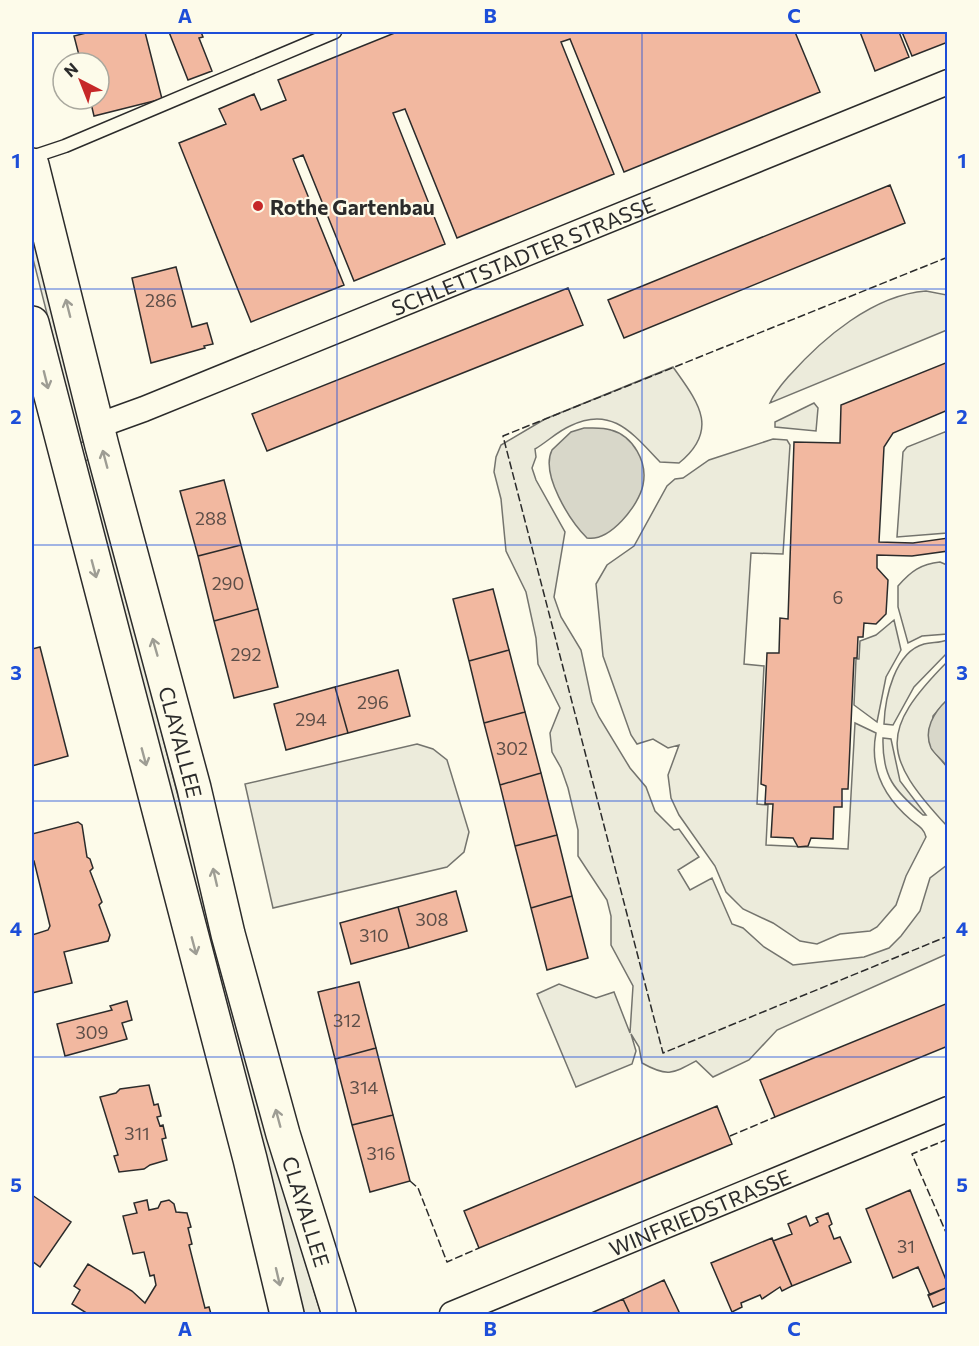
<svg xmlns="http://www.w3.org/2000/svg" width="979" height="1346" font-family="Commissioner,sans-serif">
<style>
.green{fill:#ecebdb;stroke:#74746e;stroke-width:1.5}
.water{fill:#d8d7c9;stroke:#74746e;stroke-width:1.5}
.building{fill:#f2b8a0;stroke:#2b2b2b;stroke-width:1.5}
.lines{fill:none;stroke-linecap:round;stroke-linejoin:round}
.lane-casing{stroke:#2b2b2b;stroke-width:15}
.street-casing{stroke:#2b2b2b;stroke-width:27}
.secondary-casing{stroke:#2b2b2b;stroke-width:36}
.lane{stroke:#fdfbea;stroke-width:12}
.street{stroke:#fdfbea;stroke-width:24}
.secondary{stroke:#fdfbea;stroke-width:33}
.fence{stroke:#2b2b2b;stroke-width:1.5;stroke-dasharray:8 3;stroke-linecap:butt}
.oneway{stroke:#9e9d94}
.grid{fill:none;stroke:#1d4ed8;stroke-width:1.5;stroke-opacity:0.55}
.poi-dot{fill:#c62828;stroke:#fdfbea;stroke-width:2}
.labels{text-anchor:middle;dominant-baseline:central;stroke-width:4.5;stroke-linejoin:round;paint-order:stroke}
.number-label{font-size:18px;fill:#5d4e48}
.poi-label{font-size:21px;font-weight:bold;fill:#2b2b2b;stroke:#fdfbea;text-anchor:start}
.street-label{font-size:21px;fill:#2b2b2b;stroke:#fdfbea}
.neatline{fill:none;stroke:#1d4ed8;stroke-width:2}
.grid-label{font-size:20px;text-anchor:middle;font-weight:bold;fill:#1d4ed8}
</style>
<rect width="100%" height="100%" fill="#fdfbea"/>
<!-- green -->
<path class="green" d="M32,223L86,441L80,443L32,255Z
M926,291L947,295V330L770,403C774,393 782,384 789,376C823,338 873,295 926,291Z
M673,367C697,401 721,429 679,463L660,462C633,434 612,405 570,426C558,431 547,442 535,449L536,457L532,468L536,480L565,532L554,597L561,617L581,650L592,702L599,717L630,768L646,787L655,811L674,830L679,829L699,857L678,870L690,890L712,878L732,924L743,928L764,947L793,965L864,957L889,948L901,936L920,911L930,878L947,865V954L777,1030L749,1060L713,1077L696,1061C672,1074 667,1077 642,1063L639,1047L631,1034L636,1051L632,1064L576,1087L537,994L559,984L596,998L614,992L630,1033L633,986L611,945V916L607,900L578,856V830L568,788L561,768L552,752L550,733L560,708L538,664L536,638L526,592L506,551L501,499L494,472L496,457L501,445L545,419Z
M814,403L818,408L816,431L775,427V422Z
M947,431V533L897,537L903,452L907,447Z
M773,439L787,440L790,445L783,554L751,553L744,664L764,666L757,804L768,805L766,845L848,849L855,723L876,733C869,769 884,797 911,820C917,825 924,828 926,837L906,876L896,905L877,927L870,931L840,934L817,944L800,941L773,923L743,909L726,892L715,866L679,815L671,798L668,775L679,745L668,748L653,739L637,744L631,735L603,656L596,584L607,565L634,546L667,486L675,479L683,478L709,460Z
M91,459L257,1102L321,1314H304L84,461Z
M940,562L947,565V634L922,636L908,643L898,607V586C911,571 921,564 940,562Z
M894,620L901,650L886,677L877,722L854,705L856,659H859L860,641L876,635Z
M947,640V653L914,687L893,725L884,724C885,697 895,652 924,644C932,642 940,643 947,640Z
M947,662V700L933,716L932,749L947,767V826C882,756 879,731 947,662Z
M883,738L891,739L900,781L926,815H923C894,790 882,777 883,738Z
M417,744L433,749L447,760L469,832L464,852L447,867L273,908L245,784Z"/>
<!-- water -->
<path class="water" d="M584,428C592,428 603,427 611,430C633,436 648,462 643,485C639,505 610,542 587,538C570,521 540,474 552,450L571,432Z
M947,700V767C943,760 935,755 931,748C923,730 934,712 947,700Z"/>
<!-- building -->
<path class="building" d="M90,32H145L162,99L94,116L90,99H99V63H81L74,36Z
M169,32H201L203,37L199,38L212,71L188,80Z
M397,32H795L820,92L624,172L570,39L561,42L614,174L457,238L405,109L393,113L445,244L354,281L303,155L293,159L344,285L251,322L179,143L226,124L219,109L254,94L261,110L286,100L278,80Z
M860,32H899L909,57L875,71Z
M902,32H948V42L912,56Z
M890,185L905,223L624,338L608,300Z
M176,267L192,327L207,323L213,344L204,346L205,348L151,363L132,278Z
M568,288L583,325L267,451L252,414Z
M948,362V410L893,433L884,447L879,542L913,543L948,538V551L912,556L877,555V568L888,580L886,614L876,624L864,623L863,637H858L857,658H854L848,789H842V807H834L833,839L811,838L808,846L798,847L793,838L771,837L773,804H765L766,786L761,784L767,653H779L780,618L788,619L794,442L840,443L841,405Z
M224,480L241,545L198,556L180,491Z
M241,545L258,609L214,621L198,556Z
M493,589L509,650L469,661L453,599Z
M258,609L278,687L234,698L214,621Z
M40,647L68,756L32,766V649Z
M509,650L525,712L484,723L469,661Z
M398,670L410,716L348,733L335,687Z
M335,687L348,733L286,750L274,704Z
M525,712L541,773L500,785L484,723Z
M541,773L557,835L515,846L500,785Z
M78,822L82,825L87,857L90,859L93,868L90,871L102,902L99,905L110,935L108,941L64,952L72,983L32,993V935L48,930L50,926L34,861H32V834Z
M557,835L572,896L531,908L515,846Z
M456,891L467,931L409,948L398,907Z
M572,896L588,958L547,970L531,908Z
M398,907L409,948L351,964L340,923Z
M359,982L376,1048L335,1059L318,992Z
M127,1001L132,1020L122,1023L127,1039L65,1056L57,1024L112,1010L110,1006Z
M948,1003V1046L775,1117L760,1080Z
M376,1048L393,1115L352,1125L335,1059Z
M149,1085L154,1105L158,1104L161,1116L157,1117L160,1126L163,1125L166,1138L162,1139L167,1160L150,1165L144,1169L119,1172L114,1156L118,1155L100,1097L116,1093L120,1089Z
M717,1106L732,1144L479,1248L464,1211Z
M393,1115L410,1181L370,1192L352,1125Z
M910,1190L948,1285V1287L930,1295L918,1267L893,1278L866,1209Z
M32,1195L71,1222L40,1267L32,1261Z
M147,1200L149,1210L158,1208L161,1202L169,1200L174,1204L176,1212L187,1213L191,1227L188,1228L192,1244L189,1245L205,1308L209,1307L211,1314H88L72,1304L80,1290L74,1286L88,1264L132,1291L145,1303L156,1285L154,1275L150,1276L144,1252L133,1254L123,1216L137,1213L134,1203Z
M828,1213L832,1224L829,1226L834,1239L840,1237L851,1262L792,1286L773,1241L792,1234L788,1224L806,1216L810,1226L818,1222L816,1218Z
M772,1238L792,1286L782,1291L780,1287L762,1299L760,1295L741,1303L742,1307L732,1312L711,1263Z
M664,1280L680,1314H630L623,1299Z
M948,1287V1301L933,1307L928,1295Z
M623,1299L630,1314H589Z"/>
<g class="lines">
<defs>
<path id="lane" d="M32,157L65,146L335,32"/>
<g id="street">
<path id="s1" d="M97,426L144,409L948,82"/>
<path id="s2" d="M452,1314L948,1109"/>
</g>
<g id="secondary">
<path id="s3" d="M32,165L102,446L194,788L228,934L283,1134L339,1314"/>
<path d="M32,323L250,1159L287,1314"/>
</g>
</defs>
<!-- lane casing -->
<use href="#lane" class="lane-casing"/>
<!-- street casing -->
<use href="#street" class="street-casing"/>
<!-- secondary casing -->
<use href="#secondary" class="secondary-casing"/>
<!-- lane -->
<use href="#lane" class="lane"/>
<!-- street -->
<use href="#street" class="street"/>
<!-- secondary -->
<use href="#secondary" class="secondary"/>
<!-- fence -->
<path class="fence" d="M948,257L503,436L663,1053L948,936
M730,1136L775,1117
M948,1139L912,1154L948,1237
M410,1181L418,1188L447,1262L479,1248"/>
</g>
<!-- one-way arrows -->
<defs><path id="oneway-shaft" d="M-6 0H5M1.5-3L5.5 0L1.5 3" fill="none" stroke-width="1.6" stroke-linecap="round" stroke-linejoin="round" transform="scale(1.5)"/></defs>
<g class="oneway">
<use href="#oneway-shaft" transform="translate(68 308) rotate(-104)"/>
<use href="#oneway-shaft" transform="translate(46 380) rotate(76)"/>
<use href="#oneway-shaft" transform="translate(105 459) rotate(-105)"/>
<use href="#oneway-shaft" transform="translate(94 569) rotate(75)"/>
<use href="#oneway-shaft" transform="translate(155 647) rotate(-106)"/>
<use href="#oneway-shaft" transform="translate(144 757) rotate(75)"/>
<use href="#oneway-shaft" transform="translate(215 877) rotate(-103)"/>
<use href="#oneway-shaft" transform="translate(194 946) rotate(75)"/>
<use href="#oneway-shaft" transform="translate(278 1118) rotate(-105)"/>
<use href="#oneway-shaft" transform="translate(278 1277) rotate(77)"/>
</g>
<!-- grid -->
<path class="grid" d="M337,32V1314M642,32V1314M32,289H948M32,545H948M32,801H948M32,1057H948"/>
<!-- markers -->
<circle class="poi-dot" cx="258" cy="206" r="6"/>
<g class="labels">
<!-- number labels -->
<g class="number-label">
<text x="161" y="300">286</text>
<text x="211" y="518">288</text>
<text x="228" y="583">290</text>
<text x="838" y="597">6</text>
<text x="246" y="654">292</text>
<text x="373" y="702">296</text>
<text x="311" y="719">294</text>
<text x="512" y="748">302</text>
<text x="432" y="919">308</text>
<text x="374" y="935">310</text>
<text x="347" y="1020">312</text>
<text x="92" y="1032">309</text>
<text x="364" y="1087">314</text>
<text x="137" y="1133">311</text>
<text x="381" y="1153">316</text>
<text x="906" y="1246">31</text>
</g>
<!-- poi labels -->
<g class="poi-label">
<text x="270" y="206">Rothe Gartenbau</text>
</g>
<!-- street labels -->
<g class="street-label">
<text stroke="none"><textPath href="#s1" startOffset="459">SCHLETTSTADTER STRASSE</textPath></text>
<text stroke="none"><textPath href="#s3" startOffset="596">CLAYALLEE</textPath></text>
<text stroke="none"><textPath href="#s3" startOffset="1082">CLAYALLEE</textPath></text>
<text stroke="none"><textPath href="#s2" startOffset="268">WINFRIEDSTRASSE</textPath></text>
</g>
</g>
<!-- border -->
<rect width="979" height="1346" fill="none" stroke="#fdfbea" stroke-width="66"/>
<!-- north arrow -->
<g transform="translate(81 81) rotate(318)"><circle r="28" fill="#fdfbea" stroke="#a9a89e" stroke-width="1.5"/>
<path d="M0-4.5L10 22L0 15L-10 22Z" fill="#c62828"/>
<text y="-9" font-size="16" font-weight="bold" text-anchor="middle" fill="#2b2b2b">N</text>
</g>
<rect x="33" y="33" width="913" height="1280" class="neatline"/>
<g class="grid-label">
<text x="185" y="23">A</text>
<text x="490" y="23">B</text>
<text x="794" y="23">C</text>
<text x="16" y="168">1</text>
<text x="962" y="168">1</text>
<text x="16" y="424">2</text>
<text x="962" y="424">2</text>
<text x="16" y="680">3</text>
<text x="962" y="680">3</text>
<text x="16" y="936">4</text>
<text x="962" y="936">4</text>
<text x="16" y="1192">5</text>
<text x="962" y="1192">5</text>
<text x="185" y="1336">A</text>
<text x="490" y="1336">B</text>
<text x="794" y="1336">C</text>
</g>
</svg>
